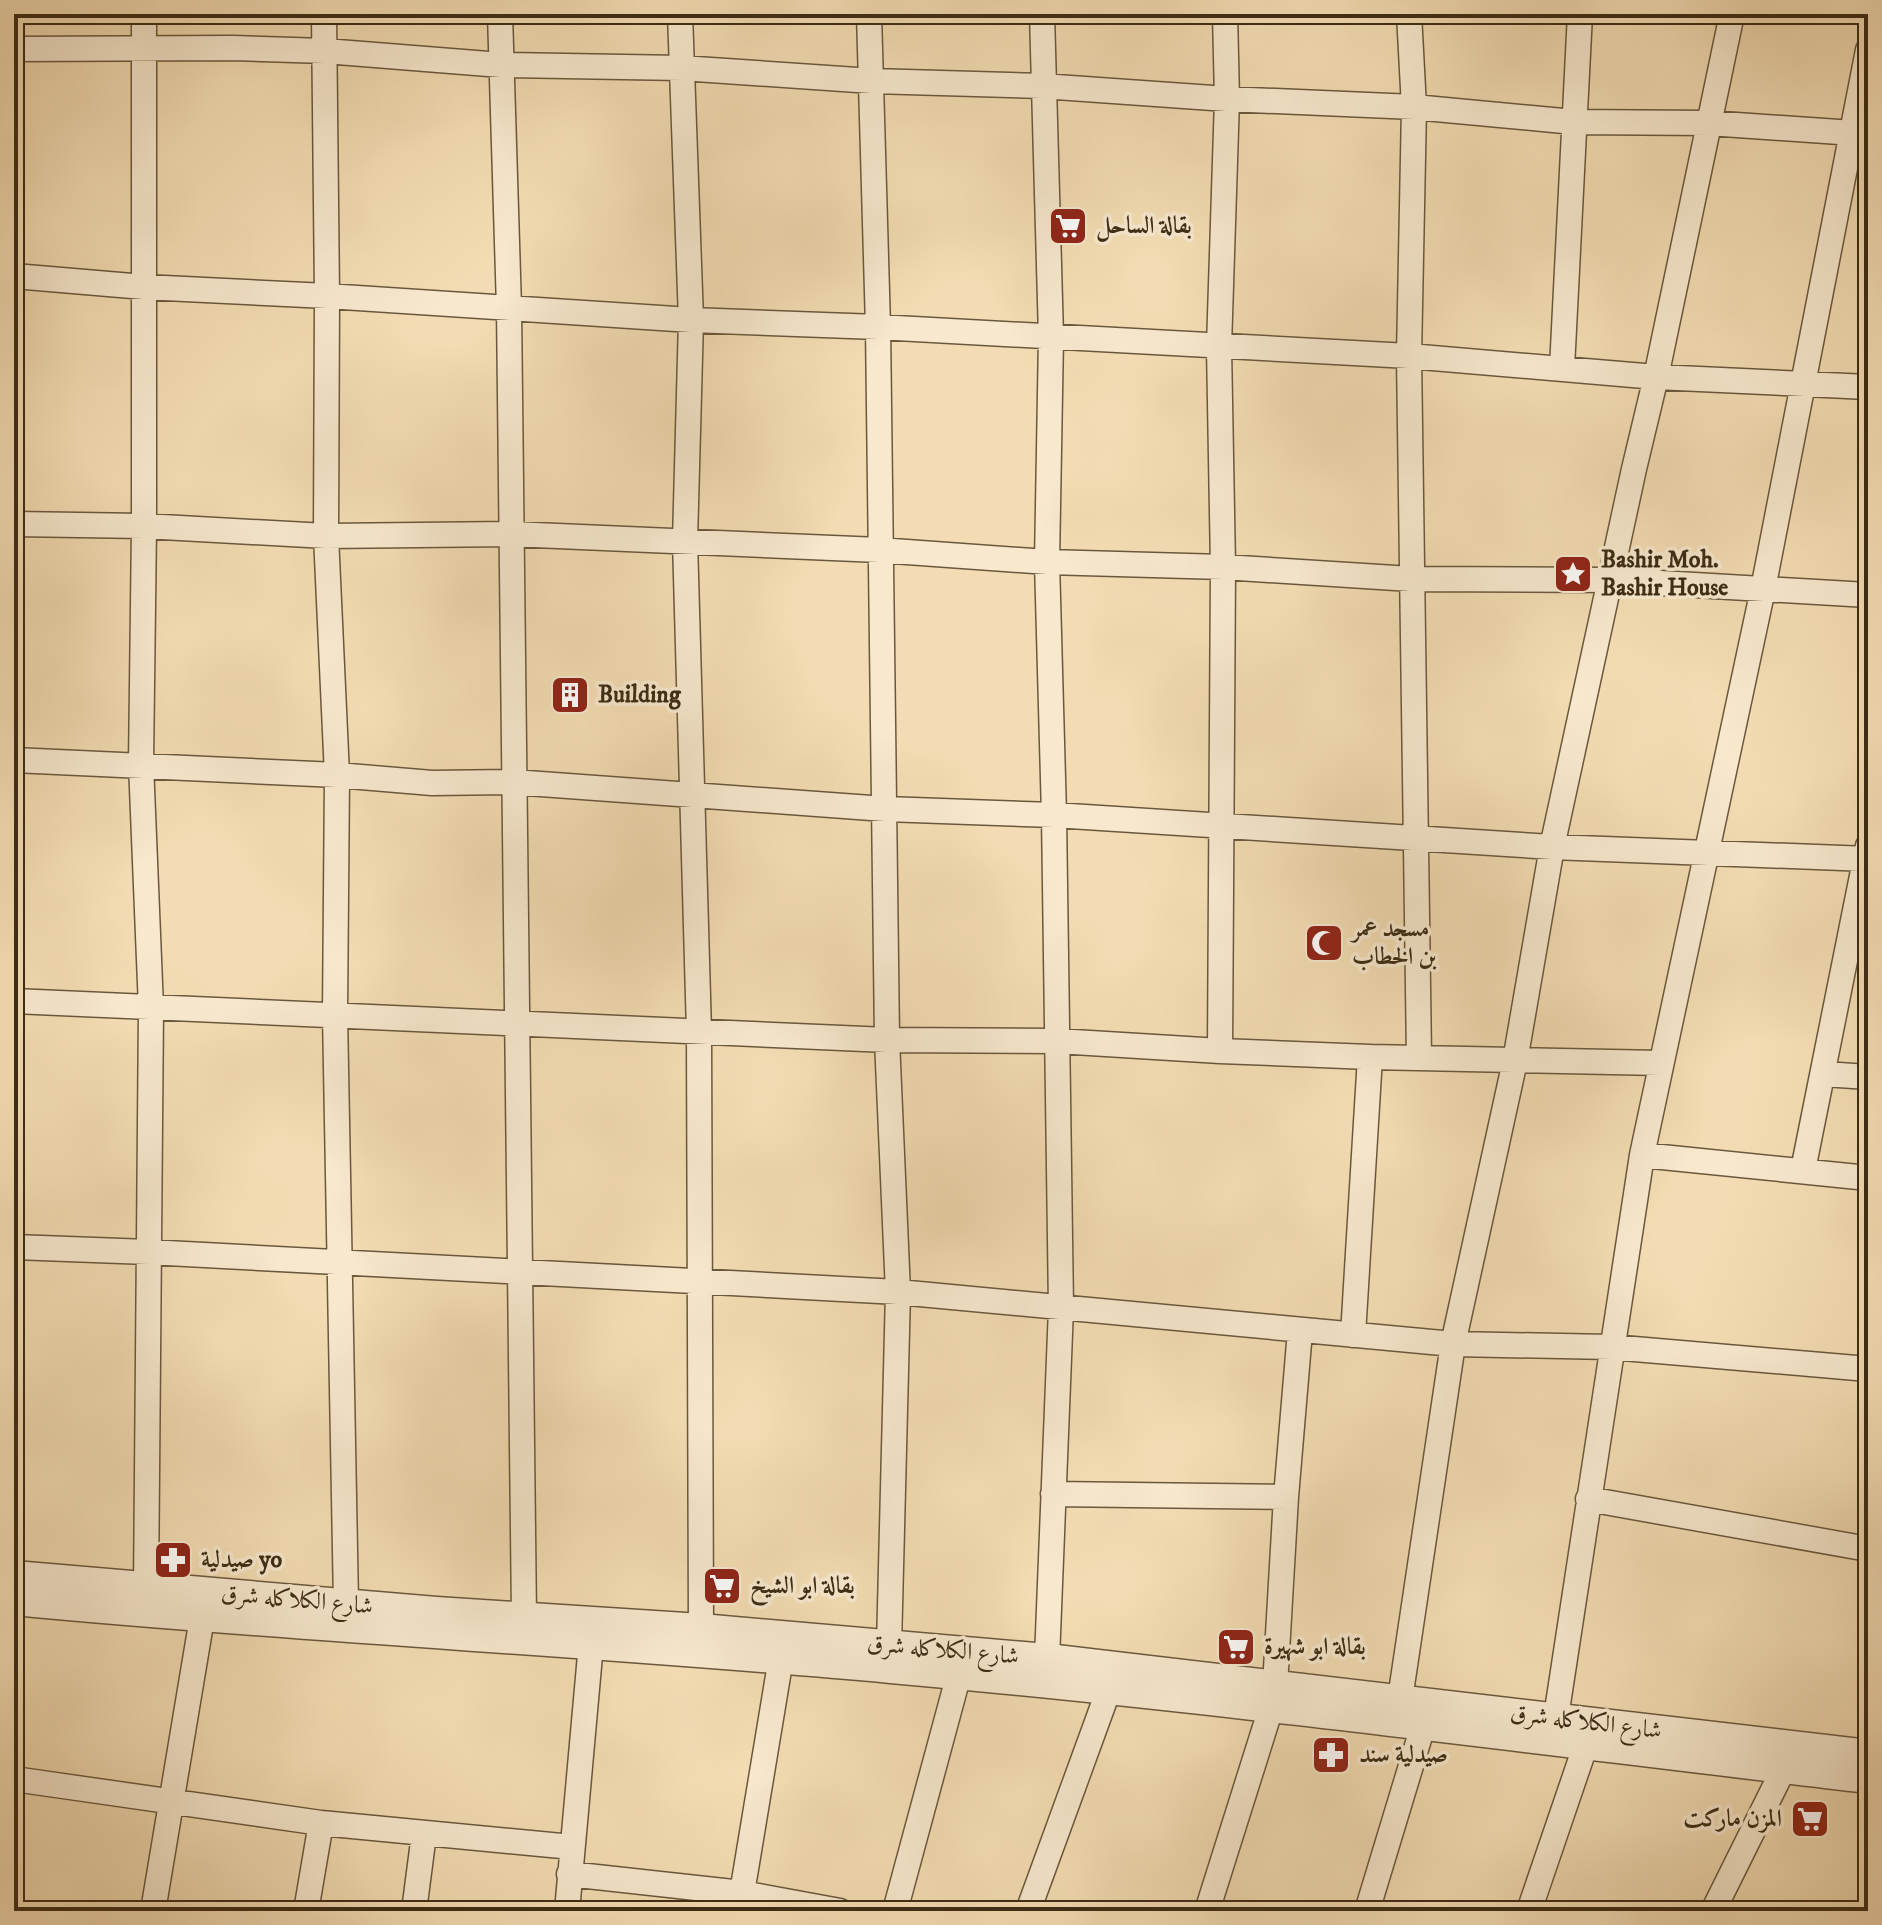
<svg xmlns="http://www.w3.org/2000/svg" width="1882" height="1925" font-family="'IM FELL DW Pica',Amiri,serif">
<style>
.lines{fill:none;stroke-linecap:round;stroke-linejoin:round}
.minor-casing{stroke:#6a583c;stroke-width:27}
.tertiary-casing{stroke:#6a583c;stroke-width:33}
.minor{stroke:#f7e8ce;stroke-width:24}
.tertiary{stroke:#f7e8ce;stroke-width:30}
.labels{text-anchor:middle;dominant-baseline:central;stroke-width:7;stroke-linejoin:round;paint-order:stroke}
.poi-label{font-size:24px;font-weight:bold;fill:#3d2c14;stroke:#f7e8ce;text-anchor:start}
.street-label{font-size:24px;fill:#3d2c14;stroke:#f7e8ce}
</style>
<rect width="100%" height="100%" fill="#f3dcb3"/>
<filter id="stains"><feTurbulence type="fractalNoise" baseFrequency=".0025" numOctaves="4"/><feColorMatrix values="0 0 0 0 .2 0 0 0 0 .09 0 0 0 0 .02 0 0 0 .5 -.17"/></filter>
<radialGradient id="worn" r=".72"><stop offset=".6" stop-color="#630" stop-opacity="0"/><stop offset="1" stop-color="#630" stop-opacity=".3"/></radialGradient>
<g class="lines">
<defs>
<path id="minor" d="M144,14V526L141,764L151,1008L146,1589
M324,14L327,296L326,536L337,775L335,1014L346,1604
M500,14L509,308L524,1618
M680,14L691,320L685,541L699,1032L701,1629
M869,14L878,327L887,1040L898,1292L889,1646
M1042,14L1051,337L1047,562L1054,815L1061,1308L1047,1659
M1409,14L1414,107L1409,356L1419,1057
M14,49L233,48L325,51L501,65L681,68L872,81L1042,86L1227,99L1414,107L1574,122L1708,123L1868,134
M14,276L144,287L327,296L691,320L878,327L1409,356L1656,377L1868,387
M1562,368L1580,14
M14,524L144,526L326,536L512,534L879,550L1047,562L1223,567L1411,579L1609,580L1868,595
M14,760L337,775L432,783L513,782L885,809L1054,815L1552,847L1868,859
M14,1001L887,1040L1057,1041L1220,1051L1370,1057L1661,1063
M1220,1051L1223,567L1219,347L1227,99L1225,14
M1824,1074L1868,1077
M1642,1155L1868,1178
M1803,1170L1868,846
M14,1247L148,1252L898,1292L1453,1344L1611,1347L1868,1369
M1353,1335L1370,1057
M1053,1494L1286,1497
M1588,1499L1868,1549
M1275,1686L1286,1497L1300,1331
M1400,1699L1453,1344L1515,1061L1552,847L1634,469L1656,377L1732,14
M1556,1717L1642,1155L1763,589L1868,50
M14,1779L321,1823L572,1847
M569,1874L742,1893L840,1911
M742,1893L781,1658
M153,1911L202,1618
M306,1911L321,1823
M414,1911L424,1834
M567,1911L591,1644
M895,1911L959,1674
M1028,1911L1109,1689
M1207,1911L1271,1708
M1367,1911L1423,1726
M1529,1911L1586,1744
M1713,1911L1784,1768"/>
<path id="tertiary" d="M14,1576L436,1612L701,1629L1047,1659L1868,1755
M14,1600C306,1628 599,1641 891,1668C1218,1697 1543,1740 1868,1778"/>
</defs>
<!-- minor casing -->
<use href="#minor" class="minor-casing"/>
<!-- tertiary casing -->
<use href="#tertiary" class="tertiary-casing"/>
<!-- minor -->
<use href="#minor" class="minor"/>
<!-- tertiary -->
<use href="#tertiary" class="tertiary"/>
</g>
<!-- icons -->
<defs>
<symbol id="supermarket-square" viewBox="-11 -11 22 22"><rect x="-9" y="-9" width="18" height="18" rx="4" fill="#8f2418" stroke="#f7e8ce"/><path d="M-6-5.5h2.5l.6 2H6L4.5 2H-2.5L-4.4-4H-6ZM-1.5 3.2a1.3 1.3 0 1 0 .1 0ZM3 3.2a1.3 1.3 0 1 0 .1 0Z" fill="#fff"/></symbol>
<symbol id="sight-square" viewBox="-11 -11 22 22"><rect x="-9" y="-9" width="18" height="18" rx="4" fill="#8f2418" stroke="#f7e8ce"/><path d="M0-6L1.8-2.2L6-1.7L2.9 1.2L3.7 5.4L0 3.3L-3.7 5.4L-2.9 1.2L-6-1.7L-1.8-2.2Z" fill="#fff"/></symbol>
<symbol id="building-square" viewBox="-11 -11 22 22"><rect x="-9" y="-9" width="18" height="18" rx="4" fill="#8f2418" stroke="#f7e8ce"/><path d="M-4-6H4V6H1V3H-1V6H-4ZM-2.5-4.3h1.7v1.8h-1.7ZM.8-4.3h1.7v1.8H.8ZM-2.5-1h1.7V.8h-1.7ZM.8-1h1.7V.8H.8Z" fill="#fff"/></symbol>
<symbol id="mosque-square" viewBox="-11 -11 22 22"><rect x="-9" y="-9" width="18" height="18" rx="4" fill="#8f2418" stroke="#f7e8ce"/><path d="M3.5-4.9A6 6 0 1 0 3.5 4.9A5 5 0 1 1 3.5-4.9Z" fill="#fff"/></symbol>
<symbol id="pharmacy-square" viewBox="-11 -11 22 22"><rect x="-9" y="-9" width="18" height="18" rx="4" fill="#8f2418" stroke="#f7e8ce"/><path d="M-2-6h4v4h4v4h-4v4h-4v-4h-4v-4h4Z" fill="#fff"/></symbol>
</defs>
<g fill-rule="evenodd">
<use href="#supermarket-square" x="1046" y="204" width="44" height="44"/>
<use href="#sight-square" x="1551" y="552" width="44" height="44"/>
<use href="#building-square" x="548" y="673" width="44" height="44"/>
<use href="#mosque-square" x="1302" y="921" width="44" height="44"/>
<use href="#pharmacy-square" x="151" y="1538" width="44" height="44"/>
<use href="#supermarket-square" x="700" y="1564" width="44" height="44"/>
<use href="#supermarket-square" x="1214" y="1625" width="44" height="44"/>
<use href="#pharmacy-square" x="1309" y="1733" width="44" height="44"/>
<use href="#supermarket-square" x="1788" y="1797" width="44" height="44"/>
</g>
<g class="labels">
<!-- poi labels -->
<g class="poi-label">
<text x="1096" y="226">بقالة الساحل</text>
<text x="1601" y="560">Bashir Moh.<tspan x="1601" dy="28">Bashir House</tspan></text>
<text x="598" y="695">Building</text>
<text x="1352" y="929">مسجد عمر<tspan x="1352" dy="28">بن الخطاب</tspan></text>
<text x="201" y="1560">صيدلية yo</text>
<text x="750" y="1586">بقالة ابو الشيخ</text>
<text x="1264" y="1647">بقالة ابو شهيرة</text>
<text x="1359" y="1755">صيدلية سند</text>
<text x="1782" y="1819" text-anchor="end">المزن ماركت</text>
</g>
<!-- street labels -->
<g class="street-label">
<text transform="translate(297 1600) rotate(5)">شارع الكلاكله شرق</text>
<text transform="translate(943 1650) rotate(5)">شارع الكلاكله شرق</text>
<text transform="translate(1586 1722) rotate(7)">شارع الكلاكله شرق</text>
</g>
</g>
<!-- margin -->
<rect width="1882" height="1925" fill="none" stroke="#f3dcb3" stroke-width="48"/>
<rect x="16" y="16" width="1850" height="1893" fill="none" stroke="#3d2c14" stroke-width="4"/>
<rect x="24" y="24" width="1834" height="1877" fill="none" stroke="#3d2c14" stroke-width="2"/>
<rect width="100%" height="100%" filter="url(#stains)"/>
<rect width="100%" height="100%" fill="url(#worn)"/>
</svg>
